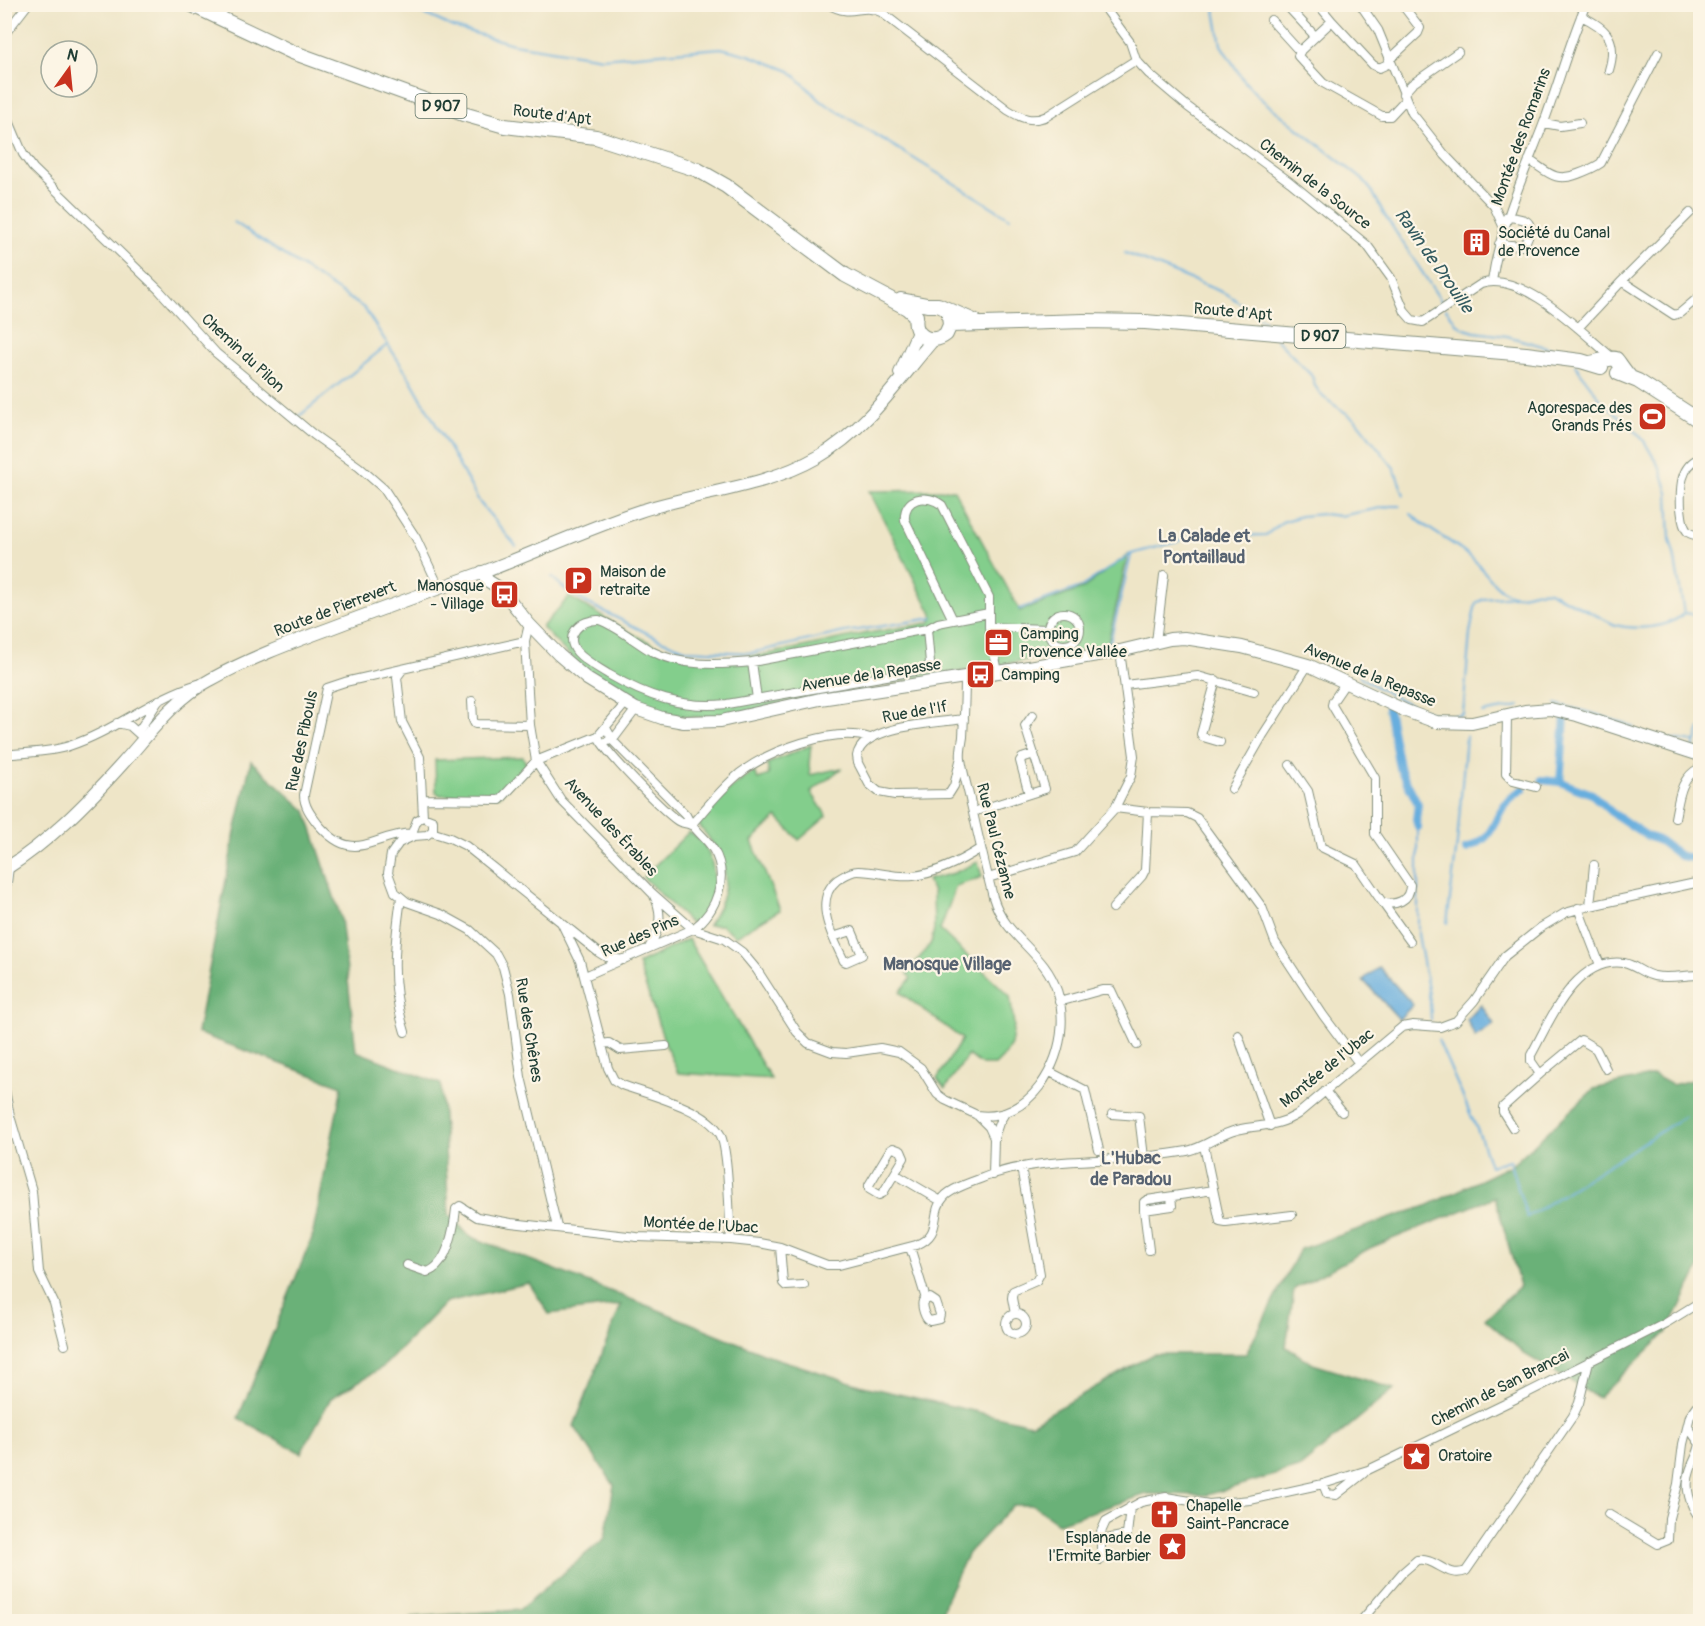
<svg xmlns="http://www.w3.org/2000/svg" width="1705" height="1626" font-family="Pangolin,sans-serif">
<style>
.green{fill:#83ce8c;stroke:#518660;stroke-width:1.5}
.forest{fill:#6ab178;stroke:#447756;stroke-width:1.5}
.water{fill:#67aede;stroke:#437689;stroke-width:1.5}
.lines{fill:none;stroke-linecap:round;stroke-linejoin:round}
.stream{stroke:#67aede;stroke-width:2}
.canal{stroke:#67aede;stroke-width:8}
.street-casing{stroke:#86917e;stroke-width:10}
.secondary-casing{stroke:#86917e;stroke-width:14}
.primary-casing{stroke:#86917e;stroke-width:16}
.street{stroke:#fff;stroke-width:8}
.secondary{stroke:#fff;stroke-width:12}
.primary{stroke:#fff;stroke-width:14}
.labels{text-anchor:middle;dominant-baseline:central;stroke-width:4.5;stroke-linejoin:round;paint-order:stroke}
.shield{fill:#fcf5e5;stroke:#617469;stroke-width:1.5}
.shield-label{font-size:15px;font-weight:bold;fill:#1f3d34}
.street-label{font-size:16px;fill:#1f3d34;stroke:#fcf5e5}
.poi-label{font-size:16px;fill:#1f3d34;stroke:#fcf5e5;text-anchor:start}
.water-label{font-size:18px;font-style:italic;fill:#31595e;stroke:#fcf5e5}
.neighbourhood-label{font-size:18px;font-weight:bold;fill:#566271;stroke:#fcf5e5}
</style>
<rect width="100%" height="100%" fill="#fcf5e5"/>
<filter id="ink" filterUnits="userSpaceOnUse"><feTurbulence type="fractalNoise" baseFrequency=".0167" numOctaves="2"/><feDisplacementMap in="SourceGraphic" scale="12" xChannelSelector="R" yChannelSelector="G"/><feConvolveMatrix kernelMatrix="1 2 1 2 8 2 1 2 1" color-interpolation-filters="sRGB"/></filter>
<filter id="wash" filterUnits="userSpaceOnUse"><feTurbulence type="fractalNoise" baseFrequency=".008" numOctaves="4" result="noise"/><feDisplacementMap in="SourceGraphic" scale="24" xChannelSelector="R" yChannelSelector="G"/><feGaussianBlur stdDeviation="1.35" result="paint"/><feColorMatrix in="noise" values="0 0 0 0 0 0 0 0 0 0 0 0 0 0 0 0 0 1.4 0 .05"/><feComposite in="paint" operator="in"/></filter>
<g filter="url(#wash)">
<rect width="100%" height="100%" fill="#eee5c7"/>
<!-- green -->
<path class="green" d="M954,490L1020,611L1082,589L1128,555L1107,646C1005,664 904,681 802,699C763,706 721,722 681,716C624,707 579,668 542,627L569,597C600,614 637,639 671,651C722,668 779,652 830,641C862,633 896,629 929,623L933,618L932,614L869,491Z
M811,745L809,764L810,775L842,768L811,792L827,816L799,840L777,817L752,841L780,910L736,936L721,925H708C736,884 728,860 698,824C714,803 731,786 754,772L758,779L769,775L767,764Z
M523,757L527,766L499,796L440,795L436,792L435,760Z
M689,832C716,847 721,889 705,913C701,920 698,923 690,923L643,877Z
M978,862L982,877L956,886L940,930L1010,996L1014,1025L1011,1045L1005,1055L995,1065H982L968,1055L945,1089L937,1079L962,1039L900,992L911,978L907,974L931,943L934,929L933,892L927,880L954,873Z
M688,939L771,1079L678,1073L666,1046L638,964Z"/>
<!-- forest -->
<path class="forest" d="M251,761L306,811L341,918L356,1051L441,1084L449,1214L469,1236L661,1311L775,1358L863,1386L1031,1424L1153,1354H1246L1300,1249L1429,1205L1513,1164L1594,1089L1654,1075L1672,1085L1700,1078V1267L1667,1332L1598,1398L1526,1355L1485,1319L1520,1286L1495,1197L1370,1248L1294,1289L1286,1347L1313,1364L1394,1389L1299,1468L1207,1495L1147,1494L1058,1523L1033,1505H1013L968,1553L947,1597L940,1621H408L412,1617L519,1610L605,1538L614,1485L574,1426L621,1305L549,1314L529,1283L446,1302L383,1367L331,1398L301,1453L238,1418L312,1238L342,1086L197,1033L235,832Z"/>
<!-- water -->
<path class="water" d="M1379,967L1413,1005L1399,1019L1363,980Z
M1481,1005L1494,1024L1475,1037L1467,1020Z"/>
<g class="lines">
<!-- stream -->
<path class="stream" d="M402,4L453,27L513,44L602,58L721,48L749,55L790,71L821,101L1010,218
M1214,4L1221,45L1244,81L1261,99L1362,179L1372,191L1384,214L1443,304
M234,222L364,308L411,380L480,503L516,546
M1125,253L1227,294L1265,321
M1446,309L1457,324L1465,329L1475,332L1507,336L1564,352L1566,354
M1276,339L1312,376L1315,386L1323,397L1356,420L1394,468L1404,495
M1575,365L1604,404L1630,425L1644,441L1661,470L1668,493L1670,540L1674,554L1684,613L1700,615
M298,417L387,345
M1411,514C1431,534 1459,543 1478,564C1487,575 1498,591 1512,595C1524,598 1536,588 1549,591L1615,625C1634,630 1668,629 1683,614
M552,577L567,591L585,602L661,640L688,650L751,653L845,632L933,618
M1019,609L1081,587L1131,554L1177,542L1192,533L1229,536L1266,535L1282,522L1301,516L1323,514L1340,516L1391,506H1400
M1109,646L1131,555
M1359,675L1363,679C1389,693 1434,724 1463,714L1470,633L1476,603L1484,599L1513,596
M1556,704L1595,714L1634,727
M1482,713L1520,706
M1671,739L1695,742
M1693,749L1700,729
M1418,827V934L1430,1001L1431,1020
M1447,923L1457,844L1466,736
M1438,1040L1480,1136L1490,1166L1509,1160L1527,1217L1685,1116"/>
<!-- canal -->
<path class="canal" d="M1388,708L1399,767L1418,804L1416,820L1418,827
M1565,717L1560,782L1592,794L1611,812L1647,836L1660,841L1680,856L1700,859
M1542,780L1560,782
M1466,849C1495,837 1490,827 1505,804C1510,798 1517,793 1523,789"/>
</g>
</g>
<g filter="url(#ink)">
<g class="lines">
<defs>
<path id="street" d="M828,4C853,19 859,2 881,12L1008,110C1021,118 1032,123 1047,116L1136,60
M1102,4L1130,42L1136,60L1149,74L1188,107L1290,182L1367,245L1391,278L1405,312L1412,320L1423,322L1481,284C1523,270 1583,334 1613,358
M1279,4L1289,8L1315,36
M1318,4L1332,21
M1360,4L1378,30L1412,113L1445,155L1494,206L1504,228
M1581,16C1607,28 1618,40 1609,70
M1271,20L1300,52
M4,35L28,4
M1389,60L1418,33L1420,28L1404,7
M1390,63L1379,68L1373,65L1332,21L1301,50L1298,56L1323,83L1382,116H1390L1405,100
M1403,94L1412,84L1458,52
M4,109L23,154L33,168L159,290L216,353L314,435L359,467L384,489L416,538L439,587
M1544,123L1560,126L1580,123
M1529,160C1548,172 1555,183 1578,174C1586,171 1594,168 1601,163L1658,53
M1690,213L1622,281L1674,315L1680,313L1700,296
M1499,244L1522,246C1526,243 1527,239 1529,234C1534,218 1519,218 1507,217
M1492,281C1500,227 1523,177 1543,125C1558,85 1569,44 1586,4
M1578,328L1622,281
M1700,458C1680,466 1680,488 1681,508C1682,515 1682,525 1687,531C1690,535 1696,535 1700,536
M1048 629a16 16 0 1 1 32 0a16 16 0 1 1-32 0Z
M953,620L905,520C903,497 927,493 942,505L989,597V627L998,672
M529,624L525,641L530,725L536,761L561,800L652,893L693,929L724,939L742,952L757,970L797,1032L808,1043L832,1052L846,1053L880,1048L899,1052L921,1068L937,1094L945,1100L977,1115L989,1127L994,1138L993,1175
M989,627L1048,629
M927,629L930,663L926,669L727,704C682,709 646,696 608,674C597,667 585,661 577,652C563,635 581,619 599,620C617,626 634,641 651,651C682,667 719,665 752,662L927,629L938,623L989,613
M1156,642L1164,575
M752,662L757,699
M403,669L397,677L402,722L420,757L423,817
M965,677C965,697 964,717 963,737C962,744 960,752 961,759C963,774 968,789 971,804C978,835 985,866 993,897C1002,928 1026,942 1044,966C1071,1002 1065,1051 1040,1086C1025,1106 1003,1119 977,1115
M1216,680L1201,734L1203,737L1220,742
M1125,685L1198,676L1254,692
M472,701L473,720L475,724L530,725
M1507,716L1506,774L1513,781L1536,787
M117,723L130,726L140,735
M138,732L159,700
M598,736C603,750 663,811 678,821C681,823 686,823 691,825
M608,741L615,737L636,709
M4,755C26,752 48,753 69,746C115,731 152,698 198,684
M960,761L954,786L949,794L895,795L879,792L869,784L858,763L857,756C862,725 938,723 964,719
M1290,765L1308,791L1321,847L1356,864L1382,902C1396,906 1410,901 1410,885L1375,834V778L1332,705L1333,701L1346,682
M1232,789L1263,735L1308,665
M1029,794L1020,761L1022,758L1034,754
M422,799L500,800L536,761L598,736L625,704
M1115,808L1131,776L1134,756L1120,651
M973,812L1045,789L1025,726L1033,715
M423,817L433,821V830L427,835L414,836L412,833L417,820Z
M1675,818C1679,799 1680,777 1700,768
M691,825C706,808 721,789 739,774C768,751 834,726 870,738
M431,832L450,838L466,846L598,952L606,957L623,960
M412,833C371,835 354,866 318,824C311,815 304,806 304,795L327,688L345,682L525,641
M414,836L399,843L391,854L388,873L395,892L407,902L441,914L470,930L496,954L503,967L510,994L521,1077L557,1227
M988,878L1075,852L1115,808L1148,812L1187,813L1197,818L1262,907L1275,942L1323,1015L1358,1062
M4,887L7,883L9,867
M401,898C394,947 390,984 405,1032
M1382,902L1410,941
M1590,906L1594,865
M1113,908L1142,876L1145,870L1148,812
M1578,908L1600,965
M561,922L580,961L608,1068L614,1080L622,1085C649,1095 705,1108 720,1134C729,1150 729,1218 731,1240
M834,939L836,936L852,931L862,955L846,962L844,961C833,938 812,901 837,880C844,876 850,871 858,871C877,871 894,878 913,876C938,873 961,861 981,848
M649,948C659,930 664,915 654,896
M585,976L693,929C717,911 730,876 713,849C705,836 692,829 686,815L614,742L606,728
M1059,1002L1102,990H1111L1137,1045
M1238,1035L1270,1126
M602,1044L609,1043L620,1050L666,1046
M1050,1072L1085,1090L1099,1150
M1540,1074L1581,1040L1596,1049L1606,1069
M4,1085L10,1116L32,1191L39,1272L54,1303L65,1345
M1325,1091L1342,1112
M1112,1114L1139,1116L1144,1157
M1513,1128L1503,1112V1107L1540,1074L1531,1061V1055C1550,1021 1575,956 1624,963C1635,965 1643,974 1654,976C1668,979 1686,975 1700,975
M994,1138L999,1123L1005,1113
M1204,1146L1220,1222L1226,1223L1292,1215
M893,1148L901,1151L904,1158L883,1193L879,1195L869,1189V1185L890,1150Z
M895,1174L941,1201
M1171,1197L1172,1206L1144,1210V1202L1147,1200L1213,1190
M1144,1210L1149,1250
M780,1247L783,1283L786,1286L804,1285
M910,1247L926,1299
M407,1265L427,1272C448,1266 454,1228 456,1209L460,1206L477,1217L511,1223L637,1237L731,1240L759,1243L780,1247L827,1265H839L916,1245C944,1234 929,1213 944,1197C952,1187 981,1179 993,1174C1038,1160 1082,1162 1128,1158C1148,1157 1168,1154 1187,1151C1206,1147 1219,1134 1237,1130C1260,1124 1276,1128 1298,1114L1402,1027L1413,1025L1440,1027L1456,1021L1474,1001L1505,956L1540,928L1565,913L1590,906L1700,882
M930,1298L936,1302L940,1314L939,1319L930,1321C925,1319 921,1306 923,1301Z
M1006 1324a10 10 0 1 1 20 0a10 10 0 1 1-20 0Z
M1015,1314L1012,1298L1013,1291L1036,1281L1040,1274L1021,1167
M1688,1427L1700,1444
M1700,1443C1699,1454 1693,1461 1690,1471C1684,1487 1690,1506 1700,1518
M1323,1484L1327,1494L1336,1495L1364,1473
M1608,1514L1658,1544L1668,1540L1669,1518L1678,1484L1683,1444L1690,1416L1700,1402
M1101,1540L1127,1535L1130,1507
M1101,1560V1532L1106,1521L1141,1502L1166,1497L1209,1504L1250,1500L1323,1484L1368,1470L1515,1399L1666,1323L1700,1302
M1360,1622L1402,1573L1417,1560C1436,1557 1447,1579 1466,1571L1573,1416L1579,1403L1589,1361"/>
<path id="secondary" d="M900,373L918,332
M482,572L488,581L501,589L529,624L559,655L587,679L636,709L662,718L684,722L721,721L820,699L1011,670L1120,651L1170,639L1184,638L1242,647L1308,665L1406,711L1436,722L1472,723L1525,711L1550,709L1577,715L1700,755
M4,870C50,841 87,803 123,763C149,734 175,698 210,680C248,659 290,643 331,628C381,609 431,591 481,573C534,553 586,529 640,511C699,492 764,488 818,457C867,429 897,382 933,340"/>
<path id="primary" d="M190,4L292,52L463,114L505,126L596,137L698,170L726,186L845,275L907,308L916,316
M901,300L927,305H938L974,321
M916,316C912,336 931,346 946,334L950,325L949,316
M950,325L1084,321L1145,322L1526,354L1581,361L1601,367
M1590,363C1597,362 1611,357 1616,359C1618,361 1625,372 1629,376
M1618,373L1638,381L1700,421"/>
</defs>
<!-- street casing -->
<use href="#street" class="street-casing"/>
<!-- secondary casing -->
<use href="#secondary" class="secondary-casing"/>
<!-- primary casing -->
<use href="#primary" class="primary-casing"/>
<!-- street -->
<use href="#street" class="street"/>
<!-- secondary -->
<use href="#secondary" class="secondary"/>
<!-- primary -->
<use href="#primary" class="primary"/>
</g>
</g>
<!-- icons -->
<defs>
<symbol id="building-square" viewBox="-11 -11 22 22"><rect x="-9" y="-9" width="18" height="18" rx="4" fill="#c8321e" stroke="#fcf5e5"/><path d="M-4-6H4V6H1V3H-1V6H-4ZM-2.5-4.3h1.7v1.8h-1.7ZM.8-4.3h1.7v1.8H.8ZM-2.5-1h1.7V.8h-1.7ZM.8-1h1.7V.8H.8Z" fill="#fff"/></symbol>
<symbol id="stadium-square" viewBox="-11 -11 22 22"><rect x="-9" y="-9" width="18" height="18" rx="4" fill="#c8321e" stroke="#fcf5e5"/><path d="M0-5a6.5 5 0 1 0 0 10a6.5 5 0 1 0 0-10ZM-3.5-1.8h7v3.6h-7Z" fill="#fff"/></symbol>
<symbol id="parking-square" viewBox="-11 -11 22 22"><rect x="-9" y="-9" width="18" height="18" rx="4" fill="#c8321e" stroke="#fcf5e5"/><path d="M-3.5-5.5H1a3.5 3.5 0 0 1 0 7H-1V5.5H-3.5ZM-1-3.4V-.6H.8a1.4 1.4 0 0 0 0-2.8Z" fill="#fff"/></symbol>
<symbol id="bus-square" viewBox="-11 -11 22 22"><rect x="-9" y="-9" width="18" height="18" rx="4" fill="#c8321e" stroke="#fcf5e5"/><path d="M-5-6H5V4H4V6H2V4H-2V6H-4V4H-5ZM-3.5-4V0h7V-4ZM-3.5 1.2v1.5H-2V1.2ZM2 1.2v1.5H3.5V1.2Z" fill="#fff"/></symbol>
<symbol id="office-square" viewBox="-11 -11 22 22"><rect x="-9" y="-9" width="18" height="18" rx="4" fill="#c8321e" stroke="#fcf5e5"/><path d="M-6-3h4V-5.5h4V-3h4V5H-6ZM-1-4.5V-3h2v-1.5ZM-6 0V1H6V0Z" fill="#fff"/></symbol>
<symbol id="sight-square" viewBox="-11 -11 22 22"><rect x="-9" y="-9" width="18" height="18" rx="4" fill="#c8321e" stroke="#fcf5e5"/><path d="M0-6L1.8-2.2L6-1.7L2.9 1.2L3.7 5.4L0 3.3L-3.7 5.4L-2.9 1.2L-6-1.7L-1.8-2.2Z" fill="#fff"/></symbol>
<symbol id="church-square" viewBox="-11 -11 22 22"><rect x="-9" y="-9" width="18" height="18" rx="4" fill="#c8321e" stroke="#fcf5e5"/><path d="M-1.2-6h2.4v3.5h3.3v2.4h-3.3V6h-2.4V-.1h-3.3v-2.4h3.3Z" fill="#fff"/></symbol>
</defs>
<g fill-rule="evenodd">
<use href="#building-square" x="1460" y="226" width="33" height="33"/>
<use href="#stadium-square" x="1636" y="400" width="33" height="33"/>
<use href="#parking-square" x="562" y="564" width="33" height="33"/>
<use href="#bus-square" x="488" y="578" width="33" height="33"/>
<use href="#office-square" x="982" y="626" width="33" height="33"/>
<use href="#bus-square" x="964" y="658" width="33" height="33"/>
<use href="#sight-square" x="1400" y="1440" width="33" height="33"/>
<use href="#church-square" x="1148" y="1498" width="33" height="33"/>
<use href="#sight-square" x="1156" y="1530" width="33" height="33"/>
</g>
<g class="labels">
<!-- shield labels -->
<g class="shield">
<rect x="415.5" y="94" width="51" height="24" rx="4.5"/>
<rect x="1294.5" y="324" width="51" height="24" rx="4.5"/>
</g>
<g class="shield-label">
<text x="441" y="106">D 907</text>
<text x="1320" y="336">D 907</text>
</g>
<!-- street labels -->
<g class="street-label">
<text transform="translate(552 115) rotate(7)">Route d'Apt</text>
<text transform="translate(1521 137) rotate(-70)">Montée des Romarins</text>
<text transform="translate(1315 184) rotate(38)">Chemin de la Source</text>
<text transform="translate(1233 312) rotate(5)">Route d'Apt</text>
<text transform="translate(243 353) rotate(43)">Chemin du Pilon</text>
<text transform="translate(335 609) rotate(-21)">Route de Pierrevert</text>
<text transform="translate(871 675) rotate(-9)">Avenue de la Repasse</text>
<text transform="translate(1370 675) rotate(23)">Avenue de la Repasse</text>
<text transform="translate(915 712) rotate(-10)">Rue de l'If</text>
<text transform="translate(302 741) rotate(-78)">Rue des Pibouls</text>
<text transform="translate(611 827) rotate(47)">Avenue des Érables</text>
<text transform="translate(996 841) rotate(76)">Rue Paul Cézanne</text>
<text transform="translate(640 936) rotate(-24)">Rue des Pins</text>
<text transform="translate(529 1030) rotate(81)">Rue des Chênes</text>
<text transform="translate(1327 1068) rotate(-39)">Montée de l'Ubac</text>
<text transform="translate(701 1225) rotate(3)">Montée de l'Ubac</text>
<text transform="translate(1500 1388) rotate(-27)">Chemin de San Brancai</text>
</g>
<!-- poi labels -->
<g class="poi-label">
<text x="1498" y="233">Société du Canal<tspan x="1498" dy="18">de Provence</tspan></text>
<text x="1632" y="408" text-anchor="end">Agorespace des<tspan x="1632" dy="18">Grands Prés</tspan></text>
<text x="600" y="572">Maison de<tspan x="600" dy="18">retraite</tspan></text>
<text x="484" y="586" text-anchor="end">Manosque<tspan x="484" dy="18">- Village</tspan></text>
<text x="1020" y="634">Camping<tspan x="1020" dy="18">Provence Vallée</tspan></text>
<text x="1001" y="675">Camping</text>
<text x="1438" y="1456">Oratoire</text>
<text x="1186" y="1506">Chapelle<tspan x="1186" dy="18">Saint-Pancrace</tspan></text>
<text x="1151" y="1538" text-anchor="end">Esplanade de<tspan x="1151" dy="18">l'Ermite Barbier</tspan></text>
</g>
<!-- water labels -->
<g class="water-label">
<text transform="translate(1434 261) rotate(55)">Ravin de Drouille</text>
</g>
<!-- neighbourhood labels -->
<g class="neighbourhood-label">
<text x="1204" y="536">La Calade et<tspan x="1204" dy="21">Pontaillaud</tspan></text>
<text x="947" y="964">Manosque Village</text>
<text x="1131" y="1158">L'Hubac<tspan x="1131" dy="21">de Paradou</tspan></text>
</g>
</g>
<!-- margin -->
<rect width="1705" height="1626" fill="none" stroke="#fcf5e5" stroke-width="24"/>
<!-- north arrow -->
<g transform="translate(69 69) rotate(15)"><circle r="28" fill="#fcf5e5" stroke="#a4ab9e" stroke-width="1.5"/>
<path d="M0-4.5L10 22L0 15L-10 22Z" fill="#c8321e"/>
<text y="-9" font-size="16" font-weight="bold" text-anchor="middle" fill="#1f3d34">N</text>
</g>
</svg>
